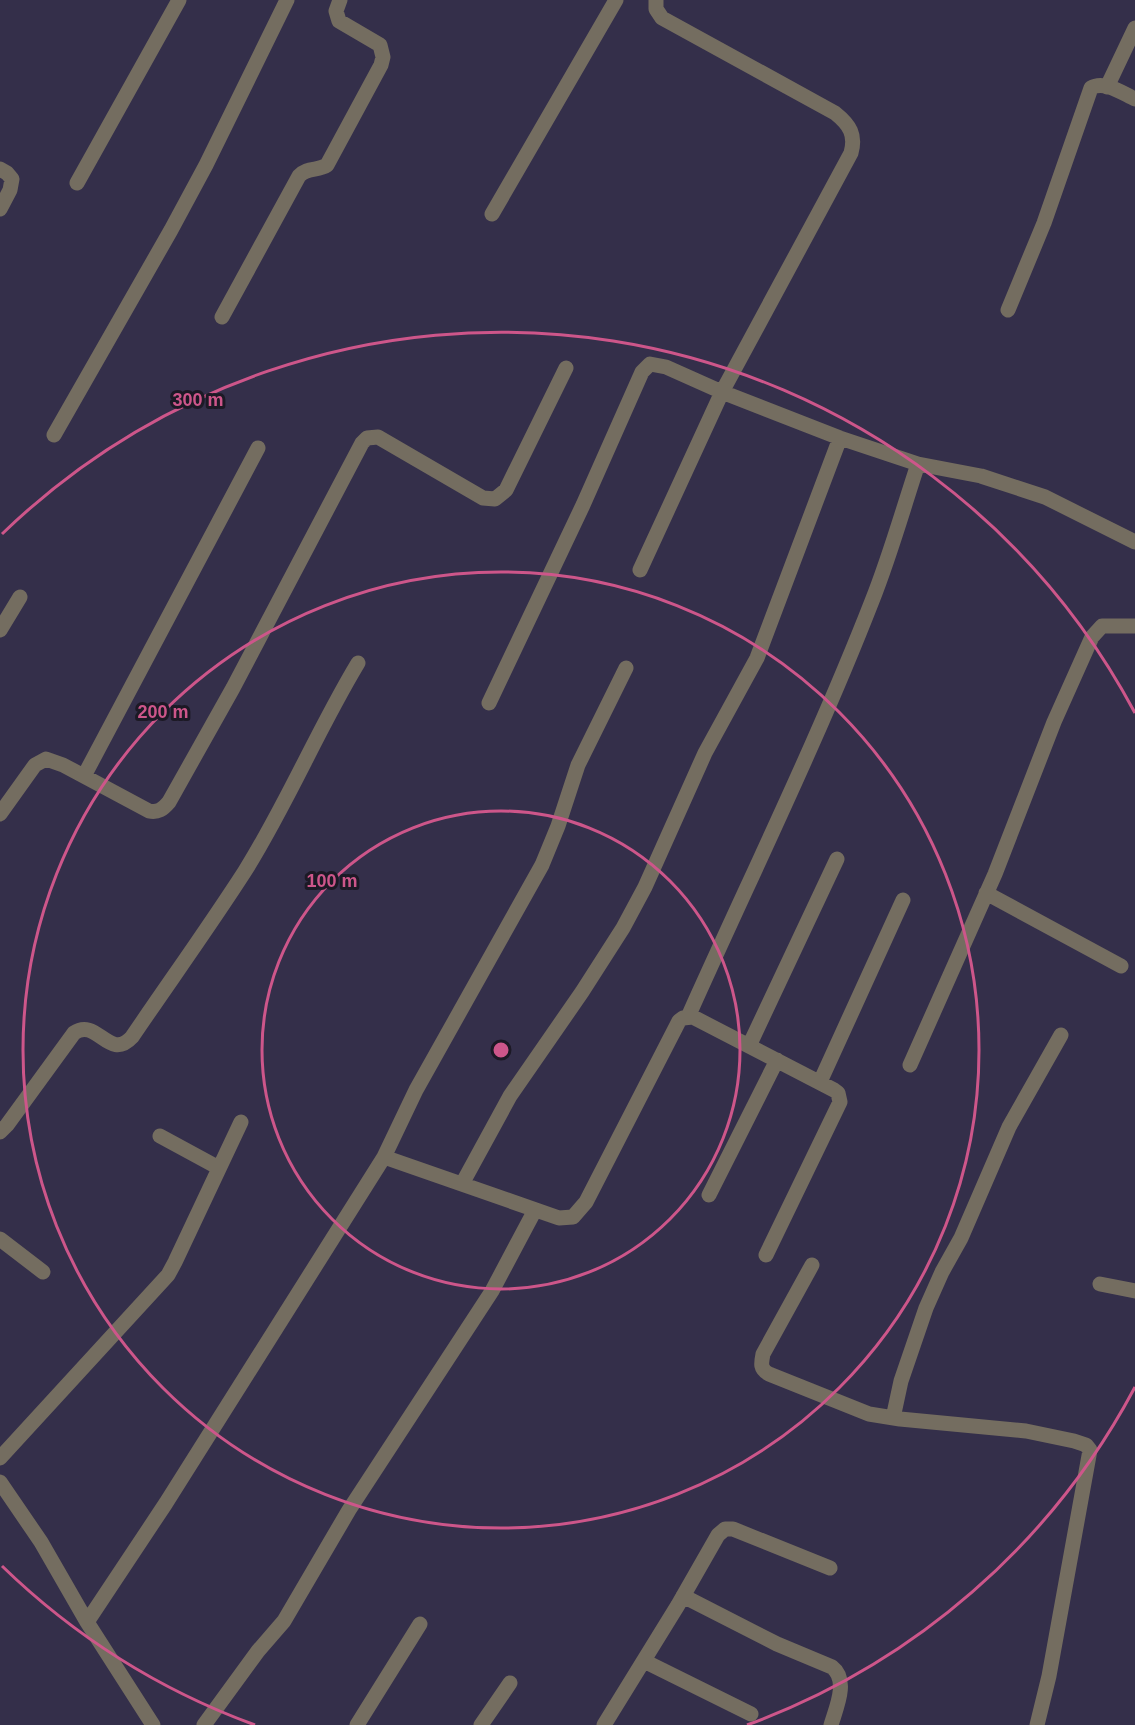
<svg xmlns="http://www.w3.org/2000/svg" width="1135" height="1725" font-family="Arial,sans-serif">
<style>
.lines{fill:none;stroke-linecap:round;stroke-linejoin:round}
.minor{stroke:#746d60;stroke-width:15}
.ring{fill:none;stroke:#cd568a;stroke-width:3}
.centre{fill:#cd568a;stroke:#1c1925;stroke-width:3}
.ring-label{font-size:18px;text-anchor:middle;font-weight:bold;fill:#cd568a;stroke:#1c1925;stroke-width:6;stroke-linejoin:round;paint-order:stroke}
</style>
<rect width="100%" height="100%" fill="#342f4a"/>
<g class="lines">
<!-- minor -->
<path class="minor" d="M1107,87L1135,28
M0,169L7,173L12,179L10,190L0,209
M77,183L179,0
M492,214L616,0
M1008,310L1044,223L1091,88C1104,80 1122,93 1135,99
M222,317L299,176C307,167 318,171 327,165L381,65L383,57L380,45L339,21L336,11L340,0
M54,435L171,230L206,165L287,0
M640,570L722,392L851,153C856,135 850,125 835,113L662,18L656,9V0
M0,630L20,597
M489,703L583,505L642,372L650,364L666,367L722,392L840,438L918,464L981,476L1045,497L1135,542
M84,776L258,448
M0,814L35,765L46,759L63,765L149,811C158,813 163,809 169,802L233,688L362,443L367,438L378,437L483,498L495,499L506,490L566,368
M986,893L1121,966
M688,1017C750,878 817,742 872,601C890,556 903,509 918,464
M749,1046L837,859
M910,1065L995,874L1054,722L1092,637L1102,626H1135
M820,1082L903,900
M0,1132L7,1125L74,1033C97,1017 109,1062 132,1037C170,981 209,927 245,871C287,804 317,731 358,663
M160,1136L219,1168
M384,1157L559,1218L573,1217L586,1202L679,1021L683,1018L693,1017L834,1090L838,1093L840,1102L766,1255
M462,1184L510,1096L582,992L623,928L645,887L705,753L757,658L840,438
M709,1195L777,1060
M0,1239L43,1272
M812,1265L763,1354C761,1364 760,1369 769,1374L869,1414L900,1419L1026,1431L1074,1441L1086,1445L1090,1450L1049,1676L1037,1725
M1100,1284L1135,1291
M893,1418L901,1381L926,1308L942,1272L961,1238L1009,1127L1061,1035
M0,1458L168,1275L175,1262L241,1122
M0,1482L41,1542L87,1622L153,1725
M683,1596L777,1644L832,1667C849,1680 836,1708 831,1725
M87,1622L166,1503L384,1157L416,1090L542,865L558,826L578,765L626,668
M644,1661L751,1714
M204,1725L258,1651L284,1621L349,1510L492,1291L535,1210
M357,1725L420,1624
M481,1725L510,1683
M604,1725L678,1605L718,1535L725,1529H733L830,1568"/>
</g>
<!-- distance rings -->
<g class="ring">
<circle cx="501" cy="1050" r="239"/>
<circle cx="501" cy="1050" r="478"/>
<path d="M1135 1387A718 718 0 0 1 747 1725M255 1725A718 718 0 0 1 2 1566M2 534A718 718 0 0 1 1135 713"/>
</g>
<circle cx="501" cy="1050" r="9" class="centre"/>
<g class="ring-label">
<text x="198" y="406">300 m</text>
<text x="163" y="718">200 m</text>
<text x="332" y="887">100 m</text>
</g>
</svg>
